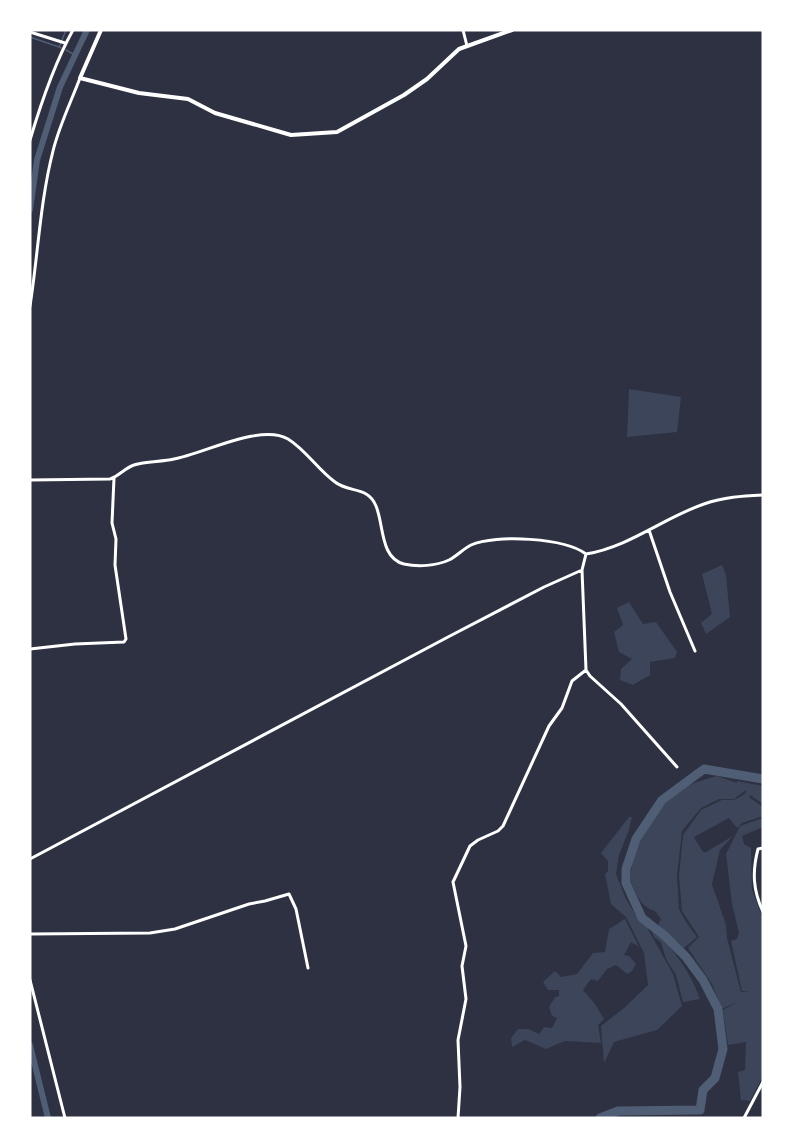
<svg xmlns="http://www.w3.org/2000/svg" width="793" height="1148" font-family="Commissioner,sans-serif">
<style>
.green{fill:#3c4559}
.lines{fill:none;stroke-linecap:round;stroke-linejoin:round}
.stream{stroke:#4f5d75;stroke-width:1.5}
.canal{stroke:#4f5d75;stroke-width:6}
.river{stroke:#4f5d75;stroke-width:9}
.minor{stroke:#fff;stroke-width:3}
.tertiary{stroke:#fff;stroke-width:4}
</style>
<rect width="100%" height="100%" fill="#2d3142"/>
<!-- green -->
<path class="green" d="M629,389L681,397L677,432L627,437Z
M722,565L726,575L730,617L706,634L701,623L712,614L702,574Z
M629,602L643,624L656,622L677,652L675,658L650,662V675L633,685L620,680L621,669L632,659L619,652L614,632L623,625L617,608Z
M717,776L737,783V781L763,786V804L750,795L749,797L763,807V816L742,823L737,828L729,818L694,837L703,852H706L733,836L720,850L712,884L726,925L727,938L741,992H750L742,991L731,941L737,939L739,933L732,904L726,854L740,826L763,818V827L742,836L744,844L751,848L752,890L763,919V1076L750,1101L741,1100L738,1072L745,1070L746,1042L728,1045L723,1010L739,1001L722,1009L712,984L688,948L699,937L682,911L679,876L683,835L701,810L722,800H734L745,794L746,790L734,799H719L701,808L682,831L677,876L679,909L686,922L697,937L684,948L658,925L661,919L655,911C645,908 640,902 636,893C634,889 631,884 631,880C629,856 650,817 667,800C682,786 698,781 717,776Z
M629,817H632L629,830L619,855L616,874L626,899L635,914L644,922L673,974L682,1006L657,1030L614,1042L604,1063L601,1026L624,1008L648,985L644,953L626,917L611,904L605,874L608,871V861L601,853Z
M625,919L639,947L631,942L624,955L629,956L636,964L632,971L627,974L616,965L607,969L598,981L591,979L583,990L595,1004L604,1019L598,1025L601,1043L565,1041L546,1049L525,1040L512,1047L511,1038L518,1029H528L539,1034L544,1027L552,1028L557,1018L552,1016L549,1007L555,997L559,996V990H548L543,982L555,971L561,977L577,974L593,953L605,952L609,929Z
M650,927C673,948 689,969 700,999L683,1002L676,975L666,959L661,942L654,937Z"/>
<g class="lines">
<!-- stream -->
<path class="stream" d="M30,37L59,47
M62,40L66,30
M61,43L59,47L61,48
M66,50L75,55"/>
<!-- canal -->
<path class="canal" d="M30,210L37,160L60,87L87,30
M30,1045L48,1118"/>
<!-- river -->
<path class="river" d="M600,1118L618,1111L700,1110L703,1090L715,1078L723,1049L718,1009L703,980L686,957L665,936L642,918L626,883V869L636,839L662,800L704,769L763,779"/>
<!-- minor -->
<path class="minor" d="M463,30L467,46
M30,32L65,43
M30,140C41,103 54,64 73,30
M30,306C38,255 40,202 53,151C59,126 71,102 80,78
M30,480L110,479C119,476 125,468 134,465C146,461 161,462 174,459C203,454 261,423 288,439C306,450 318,470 335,482C349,493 368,486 376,506C384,525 380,558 404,564C418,567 436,566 449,560C457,556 463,549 471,545C496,534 565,538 586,554
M649,530L670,592L695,651
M586,554L582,570L586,670L590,676L621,704L677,767
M586,554C629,547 663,518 704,504C724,497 742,496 763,495
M30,649L75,644L124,642L126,639L115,565L116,539L112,523L114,478
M763,848L758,849C752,872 753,890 763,912
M30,859L448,637L544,587L582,570
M30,934L150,933L175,929L249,904L265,901L289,894L296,909L308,968
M30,980L65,1118
M458,1118L460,1087L458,1040L466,999L462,966L466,946L453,882L470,846L478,840L498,831L503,826L549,726L562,708L572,681L586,670
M744,1118L763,1082"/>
<!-- tertiary -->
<path class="tertiary" d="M101,30L80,78L139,93L188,99L215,113L291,135L337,132L404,95L427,79L459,49L512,30"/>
</g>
<!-- border -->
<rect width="793" height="1148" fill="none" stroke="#ffffff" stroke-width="63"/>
</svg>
